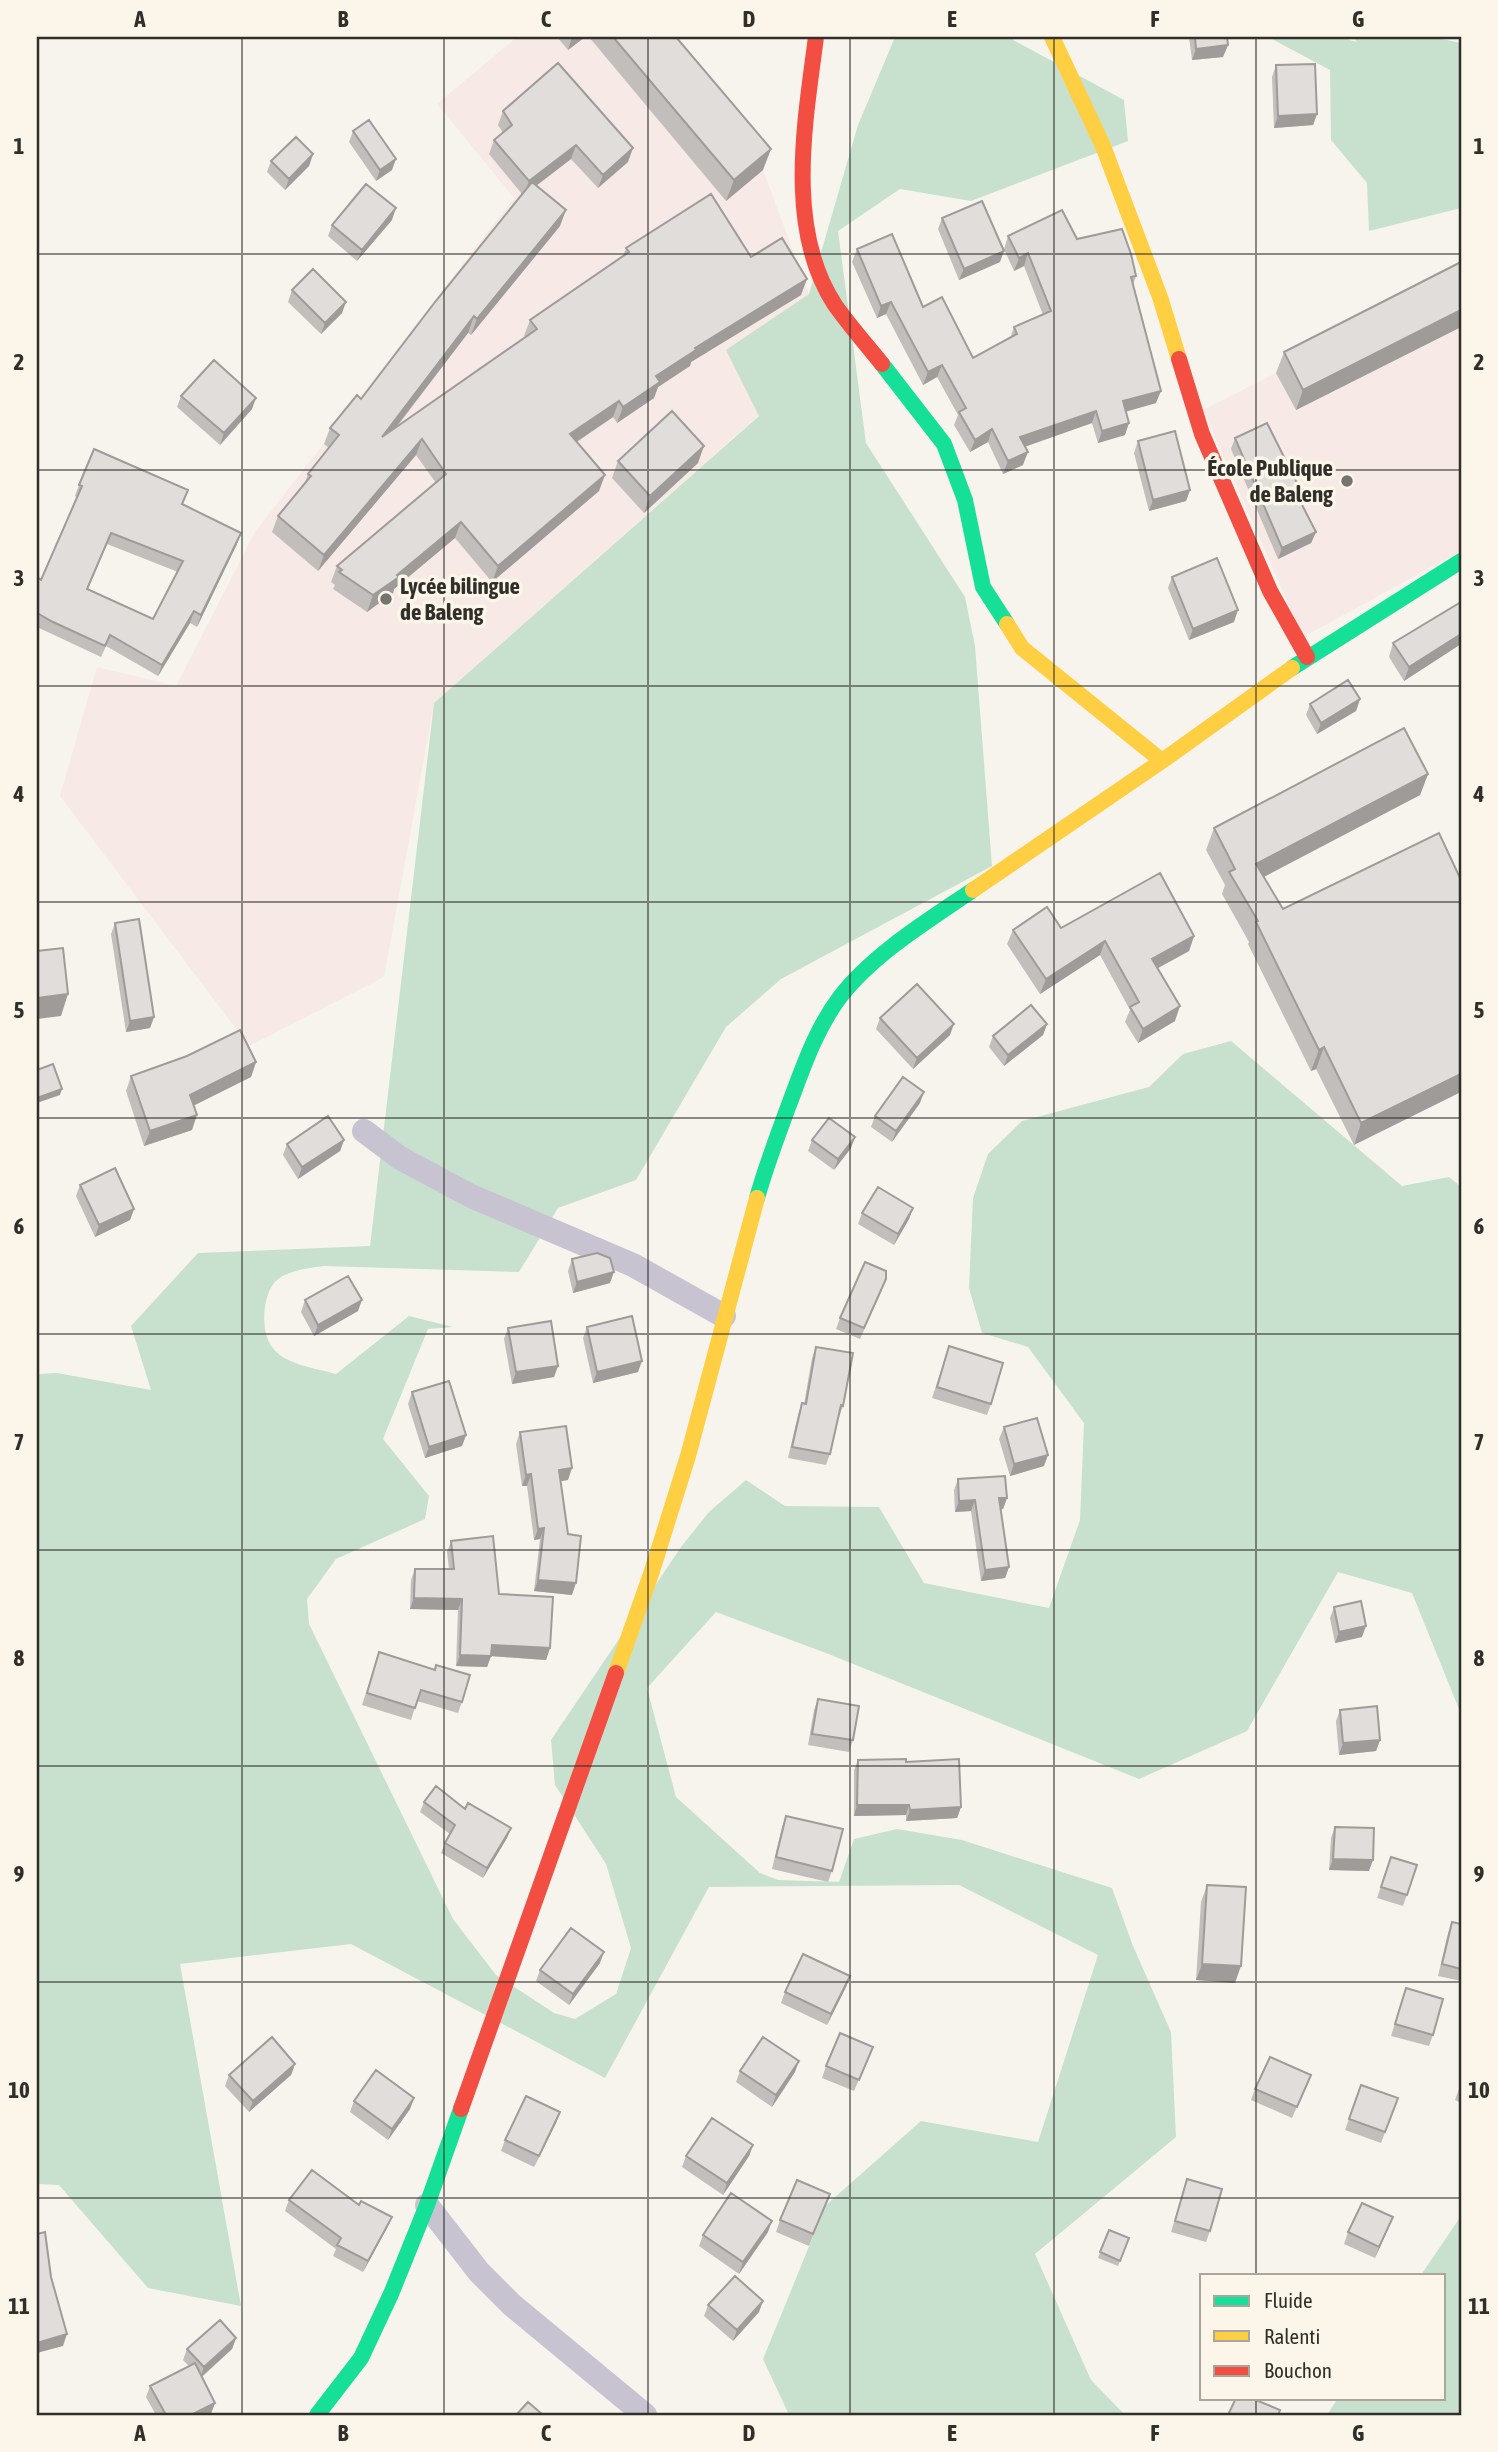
<svg xmlns="http://www.w3.org/2000/svg" width="1498" height="2452" font-family="'Asap Condensed',sans-serif">
<style>
.education{fill:#f6e9e6}
.green{fill:#c7e1ce}
.lines{fill:none;stroke-linecap:round;stroke-linejoin:round}
.street{stroke:#c8c3d0;stroke-width:24}
.fast{stroke:#16e098;stroke-width:16}
.slow{stroke:#ffcf43;stroke-width:16}
.jam{stroke:#f24e42;stroke-width:16}
.wall{fill:#c2bebc;fill-rule:evenodd}
.shaded-wall{fill:#9e9b99}
.building{fill:#e1dddb;stroke:#9e9b99;stroke-width:2;fill-rule:evenodd}
.grid{fill:none;stroke:#312f2a;stroke-width:2;stroke-opacity:0.55}
.poi-dot{fill:#76746e;stroke:#fbf6e9;stroke-width:2.5}
.labels{text-anchor:middle;dominant-baseline:central;stroke-width:7;stroke-linejoin:round;paint-order:stroke}
.poi-label{font-size:23px;font-weight:bold;fill:#312f2a;stroke:#fbf6e9;text-anchor:end}
.neatline{fill:none;stroke:#312f2a;stroke-width:2.5}
.grid-label{font-size:23px;text-anchor:middle;font-weight:bold;fill:#312f2a}
</style>
<rect width="100%" height="100%" fill="#f7f4ed"/>
<!-- education -->
<path class="education" d="M517,37H651L763,170L809,294L759,415L434,703L384,977L249,1046L60,796L97,667L176,686L255,532L514,198L437,104Z
M1461,279V551L1303,637L1203,410Z"/>
<!-- green -->
<path class="green" d="M895,37H1012L1013,40L1124,100L1128,141L971,201L900,189L838,231L866,443L965,597L975,646L992,866L781,979L726,1027L636,1180L558,1208L519,1272L324,1266C309,1268 289,1270 277,1280C262,1293 260,1331 272,1347C285,1365 315,1368 336,1374L409,1316L453,1327L428,1329L383,1439L429,1496L425,1519L336,1559L307,1599L309,1624L453,1919L496,1975L554,2013L575,2019L616,1994L631,1948L606,1864L555,1785L551,1740L681,1547L709,1512L746,1480L785,1506L879,1507L924,1583L1049,1608L1080,1520L1084,1423L1028,1347L982,1333L969,1288L973,1198L988,1154L1022,1121L1149,1087L1183,1054L1231,1041L1402,1186L1449,1177L1461,1187V1714L1412,1593L1338,1572L1247,1731L1139,1779L826,1653L716,1612L647,1688L676,1797L760,1873L778,1880L839,1882L854,1839L897,1829L962,1840L1112,1888L1133,1946L1171,2032L1176,2137L1035,2254L1091,2380L1125,2415H789L763,2359L826,2205L921,2121L1038,2142L1098,1955L959,1885L709,1887L605,2078L351,1944L180,1964L241,2306L148,2288L59,2185L37,2184V1374L57,1373L151,1390L131,1326L198,1253L370,1246L434,703L759,416L726,350L809,294L858,125Z
M1268,37H1341L1356,42L1355,37H1432L1461,43V208L1369,231L1367,183L1331,140L1330,70Z
M1461,2216V2415H1327L1338,2398H1444V2275H1421Z"/>
<g class="lines">
<!-- street -->
<path class="street" d="M364,1131L400,1158L471,1196L633,1265L724,1316
M427,2205L479,2272L512,2305L645,2415"/>
<!-- fast -->
<path class="fast" d="M882,364L944,444L965,500L983,587L1007,624
M1292,668L1461,561
M757,1198C766,1166 778,1134 790,1102C804,1065 816,1029 840,997C873,954 929,920 973,890
M317,2415L361,2358L391,2294L427,2205L461,2109"/>
<!-- slow -->
<path class="slow" d="M1052,37L1103,146L1160,297L1179,359
M1007,624L1022,648L1162,761
M973,890L1162,761L1292,668
M616,1673L651,1574L688,1456L757,1198"/>
<!-- jam -->
<path class="jam" d="M816,37C805,122 785,229 835,305C849,325 866,344 882,364
M1179,359L1202,434L1270,591L1307,657
M461,2109L616,1673"/>
</g>
<!-- wall -->
<path class="wall" d="M557,37H585L568,50Z
M589,37H676L763,170L726,201Z
M1189,37H1227L1228,45L1223,57L1192,60Z
M1276,65L1317,114L1313,125L1274,128L1272,77Z
M503,111L628,162L598,188L571,159L536,186L560,226L471,335L468,333L396,428L525,337L524,336L530,320L623,256L626,248L751,257L801,295L691,362L690,366L658,387L654,398L617,423L613,417L577,442L599,491L492,582L455,538L394,589L393,593L367,612L333,589L335,585L331,582L337,566L436,483L416,455L318,571L272,532L278,516L304,485L308,474L329,448L324,444L330,428L361,399L522,194L489,154L494,140L503,133L498,125Z
M353,131L392,170L376,181L349,142Z
M313,154L309,166L285,190L267,172L271,161Z
M942,218L1000,262L959,280L938,229Z
M392,220L357,261L328,236L332,225Z
M1008,236L1077,239L1136,276L1133,285L1156,403L1126,411L1125,435L1098,443L1092,423L1025,446L1023,465L1003,474L988,442L970,452L954,425L958,415L937,377L923,385L886,314L877,318L852,262L857,249L923,307L973,358L1010,338L1014,327L1043,315L1024,266L1014,271L1004,249Z
M1461,262V327L1296,410L1276,373L1284,352Z
M292,290L342,313L321,334L288,302Z
M181,396L252,409L220,445L177,407Z
M1235,438L1305,499L1303,506L1316,532L1311,543L1278,559L1231,449Z
M1138,441L1190,490L1186,501L1149,511L1134,453Z
M618,461L698,463L644,513L612,478Z
M79,485L182,505L237,544L197,627L190,623L158,676L106,646L101,657L37,627V577L41,580L77,497L75,496ZM107,544L178,572L153,619L88,589Z
M1172,577L1234,622L1189,640L1168,588Z
M1461,602V644L1404,681L1389,657L1393,643Z
M1360,699L1356,711L1317,734L1306,715L1310,704Z
M1428,774L1420,795L1264,877L1283,909L1461,880L1354,1145L1316,1069L1311,1071L1248,944L1249,942L1222,894L1225,885L1206,850L1214,828Z
M115,923L154,1017L150,1028L126,1032L111,934Z
M1061,928L1194,936L1189,951L1158,968L1175,1021L1138,1043L1125,1022L1130,1010L1100,955L1040,994L1007,944L1013,930Z
M880,1018L950,1035L913,1069L876,1029Z
M1047,1024L1043,1035L1004,1066L989,1047L993,1036Z
M256,1062L251,1077L194,1105L192,1130L144,1146L126,1091L131,1076Z
M920,1103L892,1142L871,1127L875,1116Z
M344,1140L340,1151L298,1179L283,1155L287,1144Z
M812,1140L851,1148L834,1170L808,1151Z
M80,1185L134,1209L130,1220L95,1237L76,1196Z
M913,1208L909,1219L894,1245L858,1224L862,1213Z
M572,1259L610,1283L573,1293L568,1271Z
M882,1290L860,1339L836,1329L840,1318Z
M305,1300L358,1311L314,1336L301,1312Z
M587,1327L638,1372L593,1383L583,1338Z
M508,1328L558,1366L554,1377L512,1384L504,1339Z
M949,1346L991,1404L987,1415L932,1398Z
M816,1347L843,1406L839,1417H838L830,1454L826,1465L788,1458L798,1415L802,1403L804,1404L812,1358Z
M412,1392L466,1435L462,1446L425,1458L408,1404Z
M1004,1427L1044,1466L1010,1476L999,1439Z
M520,1432L568,1480L560,1481L572,1595L534,1591L540,1539L534,1540L527,1486H522L516,1444Z
M958,1479L1007,1498L1003,1509H1001L1009,1567L1005,1578L981,1581L971,1511L955,1512L954,1490Z
M451,1541L499,1594L550,1648L546,1660L491,1656L487,1667L456,1666L458,1610L410,1609L411,1580L415,1569H449L447,1552Z
M1334,1607L1362,1637L1335,1643L1330,1618Z
M379,1652L462,1702L458,1713L417,1701L411,1720L362,1705Z
M818,1699L853,1740L849,1752L808,1745L814,1710Z
M1340,1710L1380,1740L1376,1751L1339,1755L1336,1721Z
M858,1760L906,1762L961,1807L957,1818L906,1821V1815L854,1816V1770Z
M424,1802L465,1809L511,1828L507,1838L483,1878L441,1853L445,1843L450,1834L420,1812Z
M786,1816L832,1871L828,1882L772,1869L782,1827Z
M1335,1827L1369,1871L1329,1870L1331,1838Z
M1391,1857L1417,1865L1403,1906L1377,1898Z
M1207,1885L1235,1983L1196,1980L1201,1902Z
M1452,1922L1461,1924V1981L1438,1976L1448,1933Z
M600,1963L569,2005L536,1981L540,1970Z
M850,1976L846,1987L827,2025L781,2003L785,1992Z
M1406,1988L1433,2035L1429,2046L1391,2036Z
M873,2047L854,2091L822,2078L826,2066Z
M295,2064L291,2075L249,2112L225,2086L229,2075Z
M740,2071L795,2072L772,2107L736,2082Z
M1311,2075L1292,2118L1251,2100L1255,2089Z
M1461,2083V2103L1455,2100Z
M1361,2085L1398,2098L1381,2143L1345,2130Z
M414,2098L410,2109L388,2140L350,2112L354,2101Z
M560,2112L556,2123L534,2167L501,2151L505,2140Z
M753,2145L749,2156L723,2195L682,2167L686,2156Z
M1187,2179L1210,2231L1206,2242L1171,2232Z
M830,2194L809,2246L776,2232L780,2220Z
M289,2200L387,2228L363,2272L333,2256L336,2249L285,2211Z
M1393,2217L1375,2258L1344,2244L1348,2232Z
M1109,2230L1129,2238L1118,2266L1098,2258Z
M768,2232L739,2274L699,2246L703,2235Z
M708,2305L759,2312L733,2341L704,2316Z
M236,2338L232,2349L202,2377L211,2414L156,2415L146,2397L150,2386L189,2366L183,2360L187,2349Z"/>
<!-- shaded-wall -->
<path class="shaded-wall" d="M572,37H585L568,50Z
M1228,45L1223,57L1192,60L1196,49Z
M1317,114L1313,125L1274,128L1278,116Z
M576,145L571,159L524,195L529,181Z
M633,148L628,162L598,188L603,175Z
M771,149L763,170L726,201L734,180Z
M313,154L309,166L285,190L289,179Z
M396,159L392,170L376,181L380,170Z
M396,208L392,220L357,261L362,250Z
M566,210L560,226L471,335L477,319Z
M1004,251L1000,262L959,280L964,269Z
M1028,253L1024,266L1014,271L1019,258Z
M807,279L801,295L691,362L690,366L658,387L654,398L617,423L623,407L656,376L695,348Z
M346,302L342,313L321,334L325,323Z
M891,302L886,314L877,318L881,306Z
M1461,310V327L1296,410L1303,390Z
M474,316L468,333L376,453L382,437Z
M942,365L937,377L923,385L928,372Z
M1161,391L1156,403L1118,414L1123,401Z
M256,398L252,409L220,445L224,433Z
M619,401L613,417L564,450L570,434Z
M1096,411L1092,423L1016,450L1020,437Z
M1129,423L1125,435L1098,443L1102,431Z
M992,429L988,442L970,452L975,440Z
M422,439L416,455L318,571L324,555Z
M704,446L698,463L644,513L650,496Z
M1028,452L1023,465L1003,474L1008,461Z
M605,475L599,491L492,582L498,566Z
M1190,490L1186,501L1149,511L1153,500Z
M461,522L455,538L394,589L393,593L367,612L373,595Z
M1316,532L1311,543L1278,559L1282,548Z
M241,533L237,544L197,627L201,615Z
M1238,610L1234,622L1189,640L1193,629Z
M194,611L190,623L158,676L162,665Z
M1461,634V644L1404,681L1409,667Z
M1360,699L1356,711L1317,734L1321,723Z
M1428,774L1420,795L1248,885L1256,864Z
M1194,936L1189,951L1147,974L1152,959Z
M1105,941L1100,955L1040,994L1046,979Z
M68,994L61,1016L37,1019V998Z
M1180,1006L1175,1021L1138,1043L1143,1029Z
M154,1017L150,1028L126,1032L130,1021Z
M954,1024L950,1035L913,1069L917,1058Z
M1047,1024L1043,1035L1004,1066L1008,1055Z
M1324,1047L1316,1069L1311,1071L1319,1050Z
M256,1062L251,1077L185,1110L190,1095Z
M1461,1074V1092L1354,1145L1361,1123Z
M62,1089L60,1095L37,1103V1098Z
M924,1092L920,1103L892,1142L896,1131Z
M197,1115L192,1130L144,1146L150,1131Z
M855,1137L851,1148L834,1170L838,1159Z
M344,1140L340,1151L298,1179L302,1167Z
M913,1208L909,1219L894,1245L898,1234Z
M134,1209L130,1220L95,1237L99,1225Z
M614,1272L610,1283L573,1293L577,1282Z
M362,1300L358,1311L314,1336L318,1325Z
M642,1361L638,1372L593,1383L597,1372Z
M558,1366L554,1377L512,1384L516,1372Z
M466,1435L462,1446L425,1458L429,1447Z
M1048,1455L1044,1466L1010,1476L1014,1464Z
M572,1468L568,1480L555,1482L559,1470Z
M531,1474L527,1486H522L526,1475Z
M999,1498H1007L1003,1509L995,1510Z
M975,1500L971,1511L955,1512L959,1501Z
M544,1528L540,1539L534,1540L538,1529Z
M1009,1567L1005,1578L981,1581L985,1570Z
M538,1580L576,1583L572,1595L534,1591Z
M414,1598L462,1599L458,1610L410,1609Z
M1366,1626L1362,1637L1335,1643L1339,1632Z
M492,1645L550,1648L546,1660L491,1656L487,1667L456,1666L460,1655Z
M1380,1740L1376,1751L1339,1755L1343,1743Z
M857,1805H909L906,1815L854,1816Z
M961,1807L957,1818L906,1821L910,1810Z
M511,1828L507,1838L483,1878L487,1868Z
M1333,1859L1373,1860L1369,1871L1329,1870Z
M604,1952L600,1963L569,2005L573,1994Z
M1202,1964L1241,1966L1235,1983L1196,1980Z
M850,1976L846,1987L827,2025L831,2014Z
M799,2061L795,2072L772,2107L776,2095Z
M295,2064L291,2075L249,2112L253,2101Z
M414,2098L410,2109L388,2140L392,2129Z
M560,2112L556,2123L534,2167L539,2156Z
M753,2145L749,2156L723,2195L727,2183Z
M392,2217L387,2228L363,2272L368,2261Z
M1393,2217L1388,2229L1375,2258L1379,2247Z
M772,2221L768,2232L739,2274L743,2262Z
M763,2301L759,2312L733,2341L737,2330Z
M67,2334L63,2346L37,2353V2343Z
M236,2338L232,2349L200,2378L204,2367Z
M215,2403L211,2414L191,2415Z"/>
<!-- building -->
<path class="building" d="M613,37H676L771,149L734,180Z
M1195,37H1227L1228,45L1196,49Z
M558,63L633,148L603,175L576,145L529,181L494,140L512,125L503,111Z
M1315,64L1317,114L1278,116L1276,65Z
M369,120L396,159L380,170L353,131Z
M296,137L313,154L289,179L271,161Z
M532,182L566,210L477,319L474,316L382,437L537,329L530,320L629,252L626,248L711,194L751,257L782,238L807,279L695,348L696,350L656,376L660,382L623,407L619,401L570,434L605,475L498,566L461,522L397,575L399,577L373,595L339,572L342,570L337,566L446,474L422,439L324,555L278,516L311,476L308,474L339,435L330,428L357,395L361,399L435,302Z
M366,184L396,208L362,250L332,225Z
M982,201L1004,251L964,269L942,218Z
M1062,210L1077,239L1122,229L1131,254L1136,276L1131,277L1161,391L1123,401L1129,423L1102,431L1096,411L1020,437L1028,452L1008,461L992,429L975,440L959,412L966,408L942,365L928,372L891,302L881,306L857,249L892,234L923,307L942,297L973,358L1017,334L1014,327L1051,311L1028,253L1019,258L1008,236Z
M1461,262V310L1303,390L1284,352Z
M313,269L346,302L325,323L292,290Z
M214,360L256,398L224,433L181,396Z
M672,411L704,446L650,496L618,461Z
M1267,423L1305,499L1300,501L1316,532L1282,548L1235,438Z
M1175,431L1190,490L1153,500L1138,441Z
M94,449L188,490L182,504L241,533L201,615L194,611L162,665L110,635L105,646L53,622L37,613V577L41,580L82,486L79,485ZM111,533L183,561L153,619L87,589Z
M1217,558L1238,610L1193,629L1172,577Z
M1461,602V634L1409,667L1393,643Z
M1348,680L1360,699L1321,723L1310,704Z
M1404,728L1428,774L1256,864L1283,909L1439,833L1461,880V1074L1361,1123L1324,1047L1319,1050L1256,922L1258,921L1229,872L1235,869L1214,828Z
M1160,873L1194,936L1152,959L1180,1006L1143,1029L1130,1007L1139,1002L1105,941L1046,979L1013,930L1047,907L1061,928Z
M139,919L154,1017L130,1021L115,923Z
M63,948L68,994L37,998V951Z
M917,984L954,1024L917,1058L880,1018Z
M1031,1005L1047,1024L1008,1055L993,1036Z
M240,1030L256,1062L190,1095L197,1115L150,1131L131,1076L187,1056Z
M53,1064L62,1089L37,1098V1070Z
M903,1077L924,1092L896,1131L875,1116Z
M328,1116L344,1140L302,1167L287,1144Z
M829,1118L855,1137L838,1159L812,1140Z
M115,1168L134,1209L99,1225L80,1185Z
M878,1187L913,1208L898,1234L862,1213Z
M597,1253L610,1258L614,1272L577,1282L572,1259Z
M865,1262L886,1271V1279L864,1328L840,1318Z
M348,1276L362,1300L318,1325L305,1300Z
M632,1316L642,1361L597,1372L587,1327Z
M551,1321L558,1366L516,1372L508,1328Z
M949,1346L1003,1363L991,1404L937,1387Z
M816,1347L853,1353L843,1406L841,1405L830,1454L792,1447L802,1403L806,1404Z
M449,1381L466,1435L429,1447L412,1392Z
M1037,1418L1048,1455L1014,1464L1004,1427Z
M566,1426L572,1468L559,1470L568,1534L581,1536L576,1583L538,1580L544,1528L538,1529L531,1474L526,1475L520,1432Z
M1005,1476L1007,1498H999L1009,1567L985,1570L975,1500L959,1501L958,1479Z
M493,1536L499,1594L553,1597L550,1648L492,1645L491,1656L460,1655L462,1599L414,1598L415,1569H454L451,1541Z
M1361,1601L1366,1626L1339,1632L1334,1607Z
M379,1652L435,1670L436,1665L470,1675L462,1702L421,1690L415,1708L367,1693Z
M818,1699L859,1706L853,1740L812,1734Z
M1377,1706L1380,1740L1343,1743L1340,1710Z
M906,1759V1762L959,1759L961,1807L910,1810L909,1805H857L858,1760Z
M436,1786L465,1809L468,1803L511,1828L487,1868L445,1843L455,1825L424,1802Z
M786,1816L843,1829L832,1871L776,1857Z
M1335,1827L1374,1828L1373,1860L1333,1859Z
M1391,1857L1417,1865L1407,1895L1381,1887Z
M1207,1885L1246,1887L1241,1966L1202,1964Z
M1452,1922L1461,1924V1969L1442,1964Z
M571,1928L604,1952L573,1994L540,1970Z
M803,1954L850,1976L831,2014L785,1992Z
M1406,1988L1443,1999L1433,2035L1395,2024Z
M840,2033L873,2047L859,2080L826,2066Z
M272,2037L295,2064L253,2101L229,2075Z
M763,2037L799,2061L776,2095L740,2071Z
M1270,2057L1311,2075L1297,2107L1255,2089Z
M376,2070L414,2098L392,2129L354,2101Z
M1361,2085L1398,2098L1385,2132L1349,2119Z
M526,2096L560,2112L539,2156L505,2140Z
M712,2118L753,2145L727,2183L686,2156Z
M312,2170L359,2205L361,2201L392,2217L368,2261L337,2245L341,2238L289,2200Z
M1187,2179L1222,2189L1210,2231L1175,2221Z
M797,2180L830,2194L813,2234L780,2220Z
M731,2193L772,2221L743,2262L703,2235Z
M1362,2203L1393,2217L1379,2247L1348,2232Z
M1109,2230L1129,2238L1120,2261L1100,2252Z
M45,2232L51,2277L67,2334L37,2343V2234Z
M735,2276L763,2301L737,2330L708,2305Z
M220,2320L236,2338L204,2367L187,2349Z
M195,2363L215,2403L191,2415H166L150,2386Z
M1236,2398H1251L1280,2410L1278,2415H1228Z
M528,2402L543,2415H516Z"/>
<!-- grid -->
<path class="grid" d="M242,37V2415M444,37V2415M648,37V2415M850,37V2415M1054,37V2415M1256,37V2275M37,254H1461M37,470H1461M37,686H1461M37,902H1461M37,1118H1461M37,1334H1461M37,1550H1461M37,1766H1461M37,1982H1461M37,2198H1461M1256,2398V2415"/>
<!-- markers -->
<g class="poi-dot">
<circle cx="1347" cy="481" r="7"/>
<circle cx="386" cy="599" r="7"/>
</g>
<g class="labels">
<!-- poi labels -->
<g class="poi-label">
<text x="1333" y="468">École Publique<tspan x="1333" dy="26">de Baleng</tspan></text>
<text x="400" y="586" text-anchor="start">Lycée bilingue<tspan x="400" dy="26">de Baleng</tspan></text>
</g>
</g>
<!-- border -->
<rect width="1498" height="2452" fill="none" stroke="#fbf6e9" stroke-width="77"/>
<!-- legend -->
<rect x="1200" y="2274" width="245" height="126" fill="#fbf6e9" stroke="#aaa69d" stroke-width="2"/>
<rect x="1214" y="2296" width="35" height="10" fill="#16e098" stroke="#aaa69d" stroke-width="2"/>
<text x="1264" y="2308" font-size="21" fill="#312f2a">Fluide</text>
<rect x="1214" y="2331" width="35" height="10" fill="#ffcf43" stroke="#aaa69d" stroke-width="2"/>
<text x="1264" y="2344" font-size="21" fill="#312f2a">Ralenti</text>
<rect x="1214" y="2366" width="35" height="10" fill="#f24e42" stroke="#aaa69d" stroke-width="2"/>
<text x="1264" y="2378" font-size="21" fill="#312f2a">Bouchon</text>
<rect x="38" y="38" width="1422" height="2376" class="neatline"/>
<g class="grid-label">
<text x="140" y="27">A</text>
<text x="343" y="27">B</text>
<text x="546" y="27">C</text>
<text x="749" y="27">D</text>
<text x="952" y="27">E</text>
<text x="1155" y="27">F</text>
<text x="1358" y="27">G</text>
<text x="19" y="154">1</text>
<text x="1479" y="154">1</text>
<text x="19" y="370">2</text>
<text x="1479" y="370">2</text>
<text x="19" y="586">3</text>
<text x="1479" y="586">3</text>
<text x="19" y="802">4</text>
<text x="1479" y="802">4</text>
<text x="19" y="1018">5</text>
<text x="1479" y="1018">5</text>
<text x="19" y="1234">6</text>
<text x="1479" y="1234">6</text>
<text x="19" y="1450">7</text>
<text x="1479" y="1450">7</text>
<text x="19" y="1666">8</text>
<text x="1479" y="1666">8</text>
<text x="19" y="1882">9</text>
<text x="1479" y="1882">9</text>
<text x="19" y="2098">10</text>
<text x="1479" y="2098">10</text>
<text x="19" y="2314">11</text>
<text x="1479" y="2314">11</text>
<text x="140" y="2441">A</text>
<text x="343" y="2441">B</text>
<text x="546" y="2441">C</text>
<text x="749" y="2441">D</text>
<text x="952" y="2441">E</text>
<text x="1155" y="2441">F</text>
<text x="1358" y="2441">G</text>
</g>
</svg>
